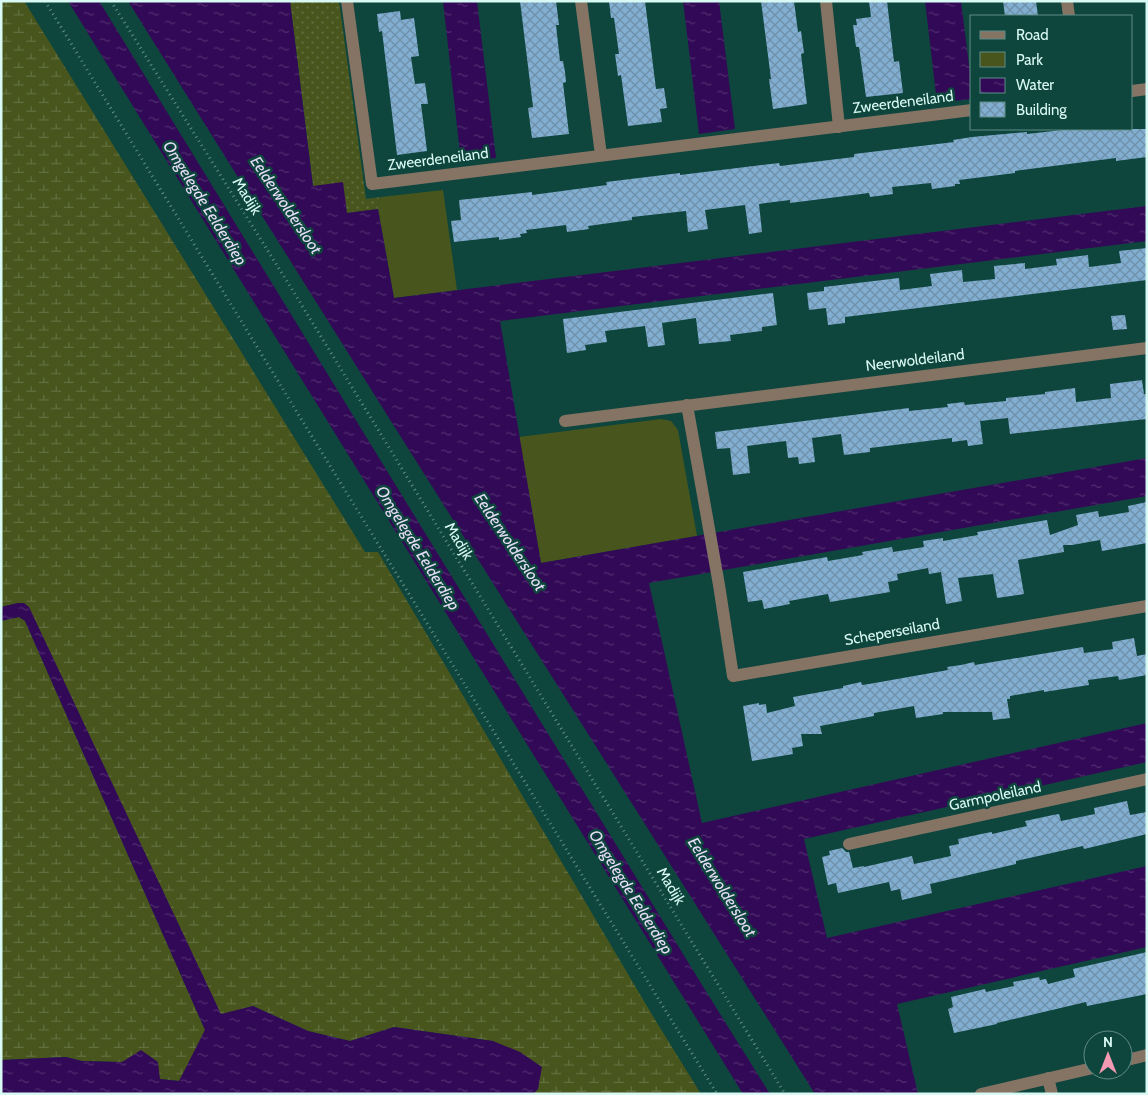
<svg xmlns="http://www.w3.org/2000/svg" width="1148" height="1095" font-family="Cabin,sans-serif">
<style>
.grass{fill:url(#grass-dots)}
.wetland{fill:url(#wetland-marsh)}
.green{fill:#48561e}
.water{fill:url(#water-ripples)}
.building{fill:url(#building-cross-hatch)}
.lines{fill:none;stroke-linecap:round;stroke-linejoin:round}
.path{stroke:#608f87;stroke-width:3;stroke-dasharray:1 4;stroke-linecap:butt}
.street{stroke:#857364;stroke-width:12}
.labels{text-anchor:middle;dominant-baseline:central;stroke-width:5;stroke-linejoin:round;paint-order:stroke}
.street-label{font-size:15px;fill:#d9faf4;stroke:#0e453d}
.water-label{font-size:16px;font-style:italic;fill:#e7def8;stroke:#0e453d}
</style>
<defs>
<pattern id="grass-dots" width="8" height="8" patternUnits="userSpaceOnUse" patternTransform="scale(1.25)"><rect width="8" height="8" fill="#48561e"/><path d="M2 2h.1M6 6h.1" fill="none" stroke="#626f3f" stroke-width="1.8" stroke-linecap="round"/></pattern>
<pattern id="wetland-marsh" width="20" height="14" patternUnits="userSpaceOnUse" patternTransform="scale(1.25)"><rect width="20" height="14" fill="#48561e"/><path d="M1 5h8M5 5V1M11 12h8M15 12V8" fill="none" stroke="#626f3f"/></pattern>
<pattern id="water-ripples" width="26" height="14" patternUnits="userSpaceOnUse" patternTransform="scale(1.25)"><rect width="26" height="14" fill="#320956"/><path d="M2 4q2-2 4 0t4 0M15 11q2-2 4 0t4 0" fill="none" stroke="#4f2e6f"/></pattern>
<pattern id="building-cross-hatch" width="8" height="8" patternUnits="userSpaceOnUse" patternTransform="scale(1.25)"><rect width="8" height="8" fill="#81aed1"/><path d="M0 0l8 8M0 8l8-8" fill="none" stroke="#6e90a8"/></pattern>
</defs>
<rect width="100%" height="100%" fill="#0e453d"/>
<!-- grass -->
<path class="grass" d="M290,1H339L366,199L381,197L378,209L347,213L313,186Z"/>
<!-- wetland -->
<path class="wetland" d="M1,1H24L365,552H378L654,1018L701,1094H533L538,1089L493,1041L394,1027L350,1041L308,1031L253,1006L221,1015L29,608L18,603L1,607Z
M19,617L25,621L205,1030L180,1081L160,1079L122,1062L82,1061L66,1057L1,1060V621Z"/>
<!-- green -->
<path class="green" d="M443,190L457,290L394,298L378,209L381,197Z
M661,419L671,421L678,430L697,536L541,563L519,437Z"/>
<!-- water -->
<path class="water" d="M68,1H99L707,993L770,1094H743Z
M128,1H290L313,186L343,182L347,213L378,209L394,298L1147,206V241L500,321L541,563L1147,458V496L649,583L702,823L1147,723V762L804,839L827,938L1147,866V947L897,1004L918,1094H815C586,730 355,366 128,1Z
M443,1H477L496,158L461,162Z
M683,1H719L735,129L699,134Z
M925,1H961L972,89V99L937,103Z
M18,603H24L29,607L221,1014L253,1006L308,1031L350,1041L394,1027L493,1041L520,1052L542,1067L538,1089L533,1094H1V1060L66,1057L82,1061L122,1062L141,1050L158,1062L160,1079L179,1081L205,1030L25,621L19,617L1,621V607Z"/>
<!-- building -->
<path class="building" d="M520,1H556L559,25H556L560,61H563L565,72L566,82L563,83L569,134L532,138L528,108L533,107Z
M609,1H645L656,89L664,88L667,108L660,109L662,122L628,126L621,75L618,76L615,54H619L614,18H611Z
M761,1H794L798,32L801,31L804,53L801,54L807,104L773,109L769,79H771Z
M869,1H887L894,62L899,61L903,93L866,97L859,47H856L853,25H857L856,19L871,17Z
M1003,1H1036L1038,16H1005Z
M400,11L401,20L414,18L419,56L411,57L415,84L425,83L428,104H421L427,151L397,155L382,31L379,32L377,14Z
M1071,129H1147V157L1116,161V158L1015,171V173L959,180L960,184H955V186L932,189L931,183L892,187L893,194L870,197L869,193L790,203V200L759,204L762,232L749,234L745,205L705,210L708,229L688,232L686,211L632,217V220L588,226L589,229L567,232L566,225L526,230L527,233L520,234L521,237L499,240V237L454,242L451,221L461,220L459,200L532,192V195L607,185L606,182L680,173V175L779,163L780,166L854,157V154L954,142L953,140L972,137L1027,132V134Z
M1147,248V280L845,317V323L828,325L826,308L809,310L807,293L824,291V287L899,278L900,290L932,286L930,274L962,270L963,282L995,279L994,266L1025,263V269L1057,265L1056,259L1088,255L1089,267L1121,263L1119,251Z
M773,293L777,325L762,327V331L730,335L731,341L699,344L696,318L662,323L665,345L648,347L645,326L605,331L607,342L585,345L586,350L567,353L563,319Z
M1125,315L1127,329L1113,330L1111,316Z
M1142,380L1144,394H1147V419L1010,434L1008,418L980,421L983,444L968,446L967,440L952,442V438L870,448V452L844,455L841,434L812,438L815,462L799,464L798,457L788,458L786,441L747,446L750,473L733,475L730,448L717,449L715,432L909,408V411L948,407L947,404L964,402L965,405L1006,401V398L1045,394V392L1075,388L1076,402L1111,398L1110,384Z
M1147,502V543L1102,551L1100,540L1072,545H1063L1064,552L1018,560L1024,594L997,598L993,574L958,578L962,601L946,604L941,572L929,574L928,568L897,574L898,580L888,582L890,592L830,602L828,594L789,601L790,604L764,609L762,600L748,602L743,572L827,557L828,561L863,555L862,552L892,547L893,552L924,547L923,541L943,538V541L978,535L977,532L1047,520L1050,535L1078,525L1076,515L1098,511L1099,517L1129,512L1128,506Z
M1134,638L1137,656L1147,654V675L1119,680L1118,676L1088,680L1089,685L1044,692V690L1010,696V699H1007L1010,718L993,720L992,712H943V714L916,718L914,706L874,713V716L820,726L822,734H801L803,746L792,748L793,754L752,761L743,706L759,703V705L766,704L767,713L795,706L793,697L843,688V686L861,682L862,685L869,684L948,670L947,667L961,665L974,662L975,665L1083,647L1084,653L1113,649L1112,642Z
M1127,801L1130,815L1147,812V834L1084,849L1083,846L1016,861V864L930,884L932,893L902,900L900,889L891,891L889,882L838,893L836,883L828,885L822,857L830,855L829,851L842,848L846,852H849L853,868L864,866V867L912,856L914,864L951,856L949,846L959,844L958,839L986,833L992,832V834L1027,826L1025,821L1053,815L1059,814L1061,821L1095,814L1094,808Z
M1147,952V994L1087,1006L1086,1002L997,1023V1024L954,1033L948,1009L953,1007L951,997L985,989L986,992L1014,986L1013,982L1039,977L1040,980L1046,979L1048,984L1075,977L1073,969Z"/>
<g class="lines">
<!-- path -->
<path class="path" d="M45,1L311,435L717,1094
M111,1L290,286L785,1094"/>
<!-- street -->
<path class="street" d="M347,1L372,184L972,110
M581,1L601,155
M826,1L839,127
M1067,1L1069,16
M1132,91L1147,89
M687,405L719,585L733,676L1147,606
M565,421L1147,348
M849,844L1147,779
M1123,1061L1147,1055
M1048,1078L1052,1094
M981,1094L1093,1068"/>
</g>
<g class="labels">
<!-- street labels -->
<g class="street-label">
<text transform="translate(903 102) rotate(-7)">Zweerdeneiland</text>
<text transform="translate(438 159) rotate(-7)">Zweerdeneiland</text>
<text transform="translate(247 196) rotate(58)">Madijk</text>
<text transform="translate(915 360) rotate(-7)">Neerwoldeiland</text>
<text transform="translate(459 541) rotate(59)">Madijk</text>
<text transform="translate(892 632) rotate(-10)">Scheperseiland</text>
<text transform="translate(995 796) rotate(-12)">Garmpoleiland</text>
<text transform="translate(671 886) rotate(59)">Madijk</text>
</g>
<!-- water labels -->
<g class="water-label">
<text transform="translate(205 203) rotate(58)">Omgelegde Eelderdiep</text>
<text transform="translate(286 205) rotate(56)">Eelderwoldersloot</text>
<text transform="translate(510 542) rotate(56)">Eelderwoldersloot</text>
<text transform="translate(418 548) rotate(58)">Omgelegde Eelderdiep</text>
<text transform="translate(722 887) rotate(58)">Eelderwoldersloot</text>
<text transform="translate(631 892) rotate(58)">Omgelegde Eelderdiep</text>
</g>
</g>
<!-- border -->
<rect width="1148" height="1095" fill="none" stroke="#d9faf4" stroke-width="5"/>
<!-- legend -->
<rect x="970" y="15" width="162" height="115" fill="#0e453d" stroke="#5f8d86"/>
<rect x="980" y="31" width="25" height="8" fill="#857364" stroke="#5f8d86"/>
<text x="1016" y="40" font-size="15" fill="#d9faf4">Road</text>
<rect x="980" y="52" width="25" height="15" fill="#48561e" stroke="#5f8d86"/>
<text x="1016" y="65" font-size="15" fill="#d9faf4">Park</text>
<rect x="980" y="78" width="25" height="15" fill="url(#water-ripples)" stroke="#5f8d86"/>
<text x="1016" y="90" font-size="15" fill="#d9faf4">Water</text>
<rect x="980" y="102" width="25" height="15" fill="url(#building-cross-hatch)" stroke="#5f8d86"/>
<text x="1016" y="115" font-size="15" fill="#d9faf4">Building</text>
<!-- north arrow -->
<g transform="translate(1108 1055)"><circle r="24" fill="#0e453d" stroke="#5f8d86"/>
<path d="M0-4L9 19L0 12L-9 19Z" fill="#f19ab2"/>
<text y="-8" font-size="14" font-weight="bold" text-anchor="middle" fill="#d9faf4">N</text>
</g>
</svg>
